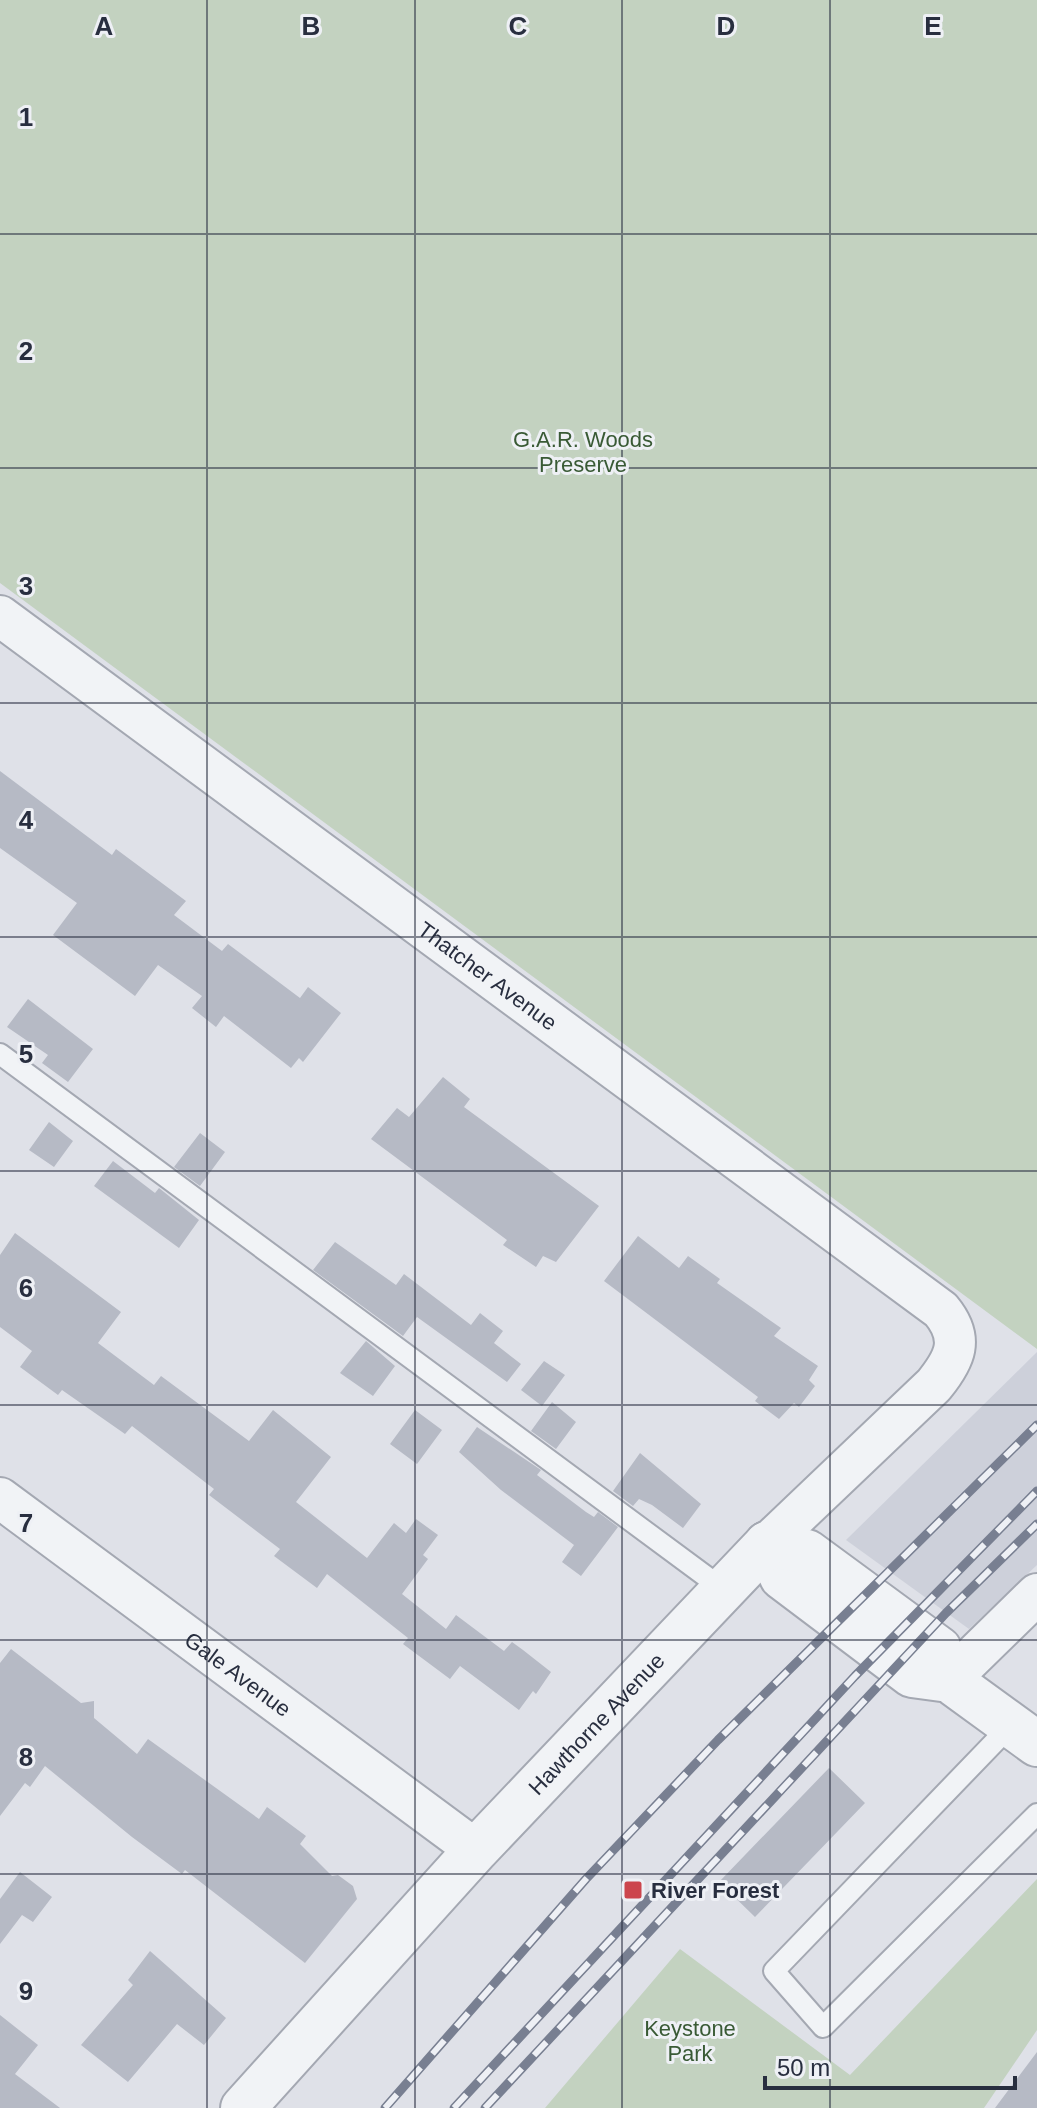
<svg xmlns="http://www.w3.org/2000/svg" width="1037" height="2108" font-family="Helvetica,sans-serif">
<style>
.built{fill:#cdd0da}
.green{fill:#c3d2c0}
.building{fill:#b6bac5}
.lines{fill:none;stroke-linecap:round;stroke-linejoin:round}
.service-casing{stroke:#a4a8b2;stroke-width:24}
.minor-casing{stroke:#a4a8b2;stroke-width:44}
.tertiary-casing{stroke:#a4a8b2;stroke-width:48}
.service{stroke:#f1f3f6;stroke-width:20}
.minor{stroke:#f1f3f6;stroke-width:40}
.tertiary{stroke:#f1f3f6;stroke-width:44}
.rail-casing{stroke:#787f91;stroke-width:9}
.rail{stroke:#eef0f5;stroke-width:6;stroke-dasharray:18;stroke-linecap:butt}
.grid{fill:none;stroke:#282e3f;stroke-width:2;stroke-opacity:0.55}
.poi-dot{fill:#cc454d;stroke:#eef0f5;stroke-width:3}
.labels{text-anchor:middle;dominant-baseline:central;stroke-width:6;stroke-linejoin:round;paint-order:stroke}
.park-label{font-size:22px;fill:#395a35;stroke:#eef0f5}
.street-label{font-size:22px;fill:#282e3f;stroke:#eef0f5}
.poi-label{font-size:22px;font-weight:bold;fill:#282e3f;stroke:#eef0f5;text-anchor:start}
.grid-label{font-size:26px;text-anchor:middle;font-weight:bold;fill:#282e3f;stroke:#eef0f5;stroke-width:6;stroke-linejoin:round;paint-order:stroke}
</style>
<rect width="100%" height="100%" fill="#dfe1e8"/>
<!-- built -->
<path class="built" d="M1037,1352V1565L969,1629L846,1540Z"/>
<!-- green -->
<path class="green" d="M0,0H1037V1349L0,583Z
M1037,1879V2030L984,2108H545L680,1949L850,2075Z"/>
<!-- building -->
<path class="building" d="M0,771L112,855L116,849L186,901L174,915L222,951L228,944L300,998L308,987L341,1013L303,1062L299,1058L291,1068L224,1016L216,1027L192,1008L202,996L158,965L135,996L53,935L77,903L0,848Z
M28,999L93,1049L68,1082L42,1063L48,1055L7,1027Z
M443,1077L470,1099L464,1107L599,1206L556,1262L543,1256L536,1267L503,1245L507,1240L371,1139L397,1108L409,1117Z
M49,1122L73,1141L54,1167L29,1150Z
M200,1133L225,1152L200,1186L174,1167Z
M113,1161L155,1193L159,1188L199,1220L179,1248L94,1186Z
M15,1233L121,1312L98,1343L154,1385L161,1376L249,1441L273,1410L331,1457L296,1502L367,1558L394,1523L406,1533L416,1519L438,1535L423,1555L428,1559L402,1594L446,1629L456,1615L504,1651L512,1642L523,1650L551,1672L536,1694L533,1691L519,1710L460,1666L450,1679L403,1644L408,1638L327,1574L317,1588L274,1556L280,1549L209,1495L214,1489L132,1426L125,1434L62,1390L58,1395L20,1367L32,1351L0,1327V1255Z
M638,1236L679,1268L688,1256L720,1279L717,1283L781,1328L774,1336L818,1366L809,1380L815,1386L799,1407L794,1403L779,1419L755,1401L758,1397L604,1281Z
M335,1242L396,1285L404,1274L471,1325L480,1313L503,1331L494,1343L521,1364L507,1382L417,1317L403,1336L313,1270Z
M366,1341L395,1366L373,1396L340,1373Z
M544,1361L565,1375L542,1406L521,1390Z
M552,1402L576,1422L556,1449L531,1431Z
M415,1410L442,1430L417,1464L390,1444Z
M477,1427L541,1470L537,1475L586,1512L594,1517L598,1512L618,1527L581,1576L562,1562L574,1545L501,1490L459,1452Z
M640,1453L701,1504L683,1528L652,1505L639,1499L633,1506L613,1491Z
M11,1649L81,1703L94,1701V1718L137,1754L148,1739L259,1819L267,1807L306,1836L300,1844L332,1876L338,1875L353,1886L357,1899L305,1963L185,1870L182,1874L132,1837L45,1766L30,1787L25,1783L0,1816V1663Z
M829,1768L865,1803L755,1917L719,1882Z
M20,1872L52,1897L33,1922L22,1915L0,1944V1899Z
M150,1951L226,2018L204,2045L177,2024L128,2082L81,2045L133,1985L128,1980Z
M0,2015L38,2045L15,2074L60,2108H0Z
M1037,2052V2108H995Z"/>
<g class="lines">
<defs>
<path id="service" d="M0,1054L723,1589
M1011,1725L774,1971L823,2027L1037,1814"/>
<g id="minor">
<path id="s1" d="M0,616L941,1310C965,1339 955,1359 934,1385L767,1544"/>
<path id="s2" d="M0,1498L476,1850"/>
<path d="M949,1680L1037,1594"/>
</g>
<g id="tertiary">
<path d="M767,1544L782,1577L912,1675L949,1680L1037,1744"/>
<path d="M767,1544L807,1552L939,1649L949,1680"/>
<path id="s3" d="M243,2108L476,1850L767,1544"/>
</g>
</defs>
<!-- service casing -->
<use href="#service" class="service-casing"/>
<!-- minor casing -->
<use href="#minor" class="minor-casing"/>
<!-- tertiary casing -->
<use href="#tertiary" class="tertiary-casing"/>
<!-- service -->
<use href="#service" class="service"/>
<!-- minor -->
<use href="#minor" class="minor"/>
<!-- tertiary -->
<use href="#tertiary" class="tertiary"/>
<defs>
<path id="rail" d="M385,2108L586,1879L718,1740L1037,1425
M454,2108L855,1676L1037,1491
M485,2108L946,1613L1037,1524"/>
</defs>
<!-- rail casing -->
<use href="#rail" class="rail-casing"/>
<!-- rail -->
<use href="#rail" class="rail"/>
</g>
<!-- grid -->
<path class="grid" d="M207,0V2108M415,0V2108M622,0V2108M830,0V2108M0,234H1037M0,468H1037M0,703H1037M0,937H1037M0,1171H1037M0,1405H1037M0,1640H1037M0,1874H1037"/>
<!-- markers -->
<rect class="poi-dot" x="623" y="1880" width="20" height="20" rx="4"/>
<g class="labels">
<!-- park labels -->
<g class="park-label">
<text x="583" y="439">G.A.R. Woods<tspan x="583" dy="25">Preserve</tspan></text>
<text x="690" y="2028">Keystone<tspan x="690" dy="25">Park</tspan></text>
</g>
<!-- street labels -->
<g class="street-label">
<text stroke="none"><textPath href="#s1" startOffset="606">Thatcher Avenue</textPath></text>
<text stroke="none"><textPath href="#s2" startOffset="296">Gale Avenue</textPath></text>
<text stroke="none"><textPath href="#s3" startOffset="522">Hawthorne Avenue</textPath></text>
</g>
<!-- poi labels -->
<g class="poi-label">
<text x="651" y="1890">River Forest</text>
</g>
</g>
<g class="grid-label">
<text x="104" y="35">A</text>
<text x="311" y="35">B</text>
<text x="518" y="35">C</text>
<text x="726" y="35">D</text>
<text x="933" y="35">E</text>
<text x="26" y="126">1</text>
<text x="26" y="360">2</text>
<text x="26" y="595">3</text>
<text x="26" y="829">4</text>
<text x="26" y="1063">5</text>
<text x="26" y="1297">6</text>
<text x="26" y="1532">7</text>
<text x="26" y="1766">8</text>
<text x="26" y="2000">9</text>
</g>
<!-- scale -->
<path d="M765 2076v12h250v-12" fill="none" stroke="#282e3f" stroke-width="4"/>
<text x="777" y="2076" font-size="24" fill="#282e3f" stroke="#eef0f5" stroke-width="6" paint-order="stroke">50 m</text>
</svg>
